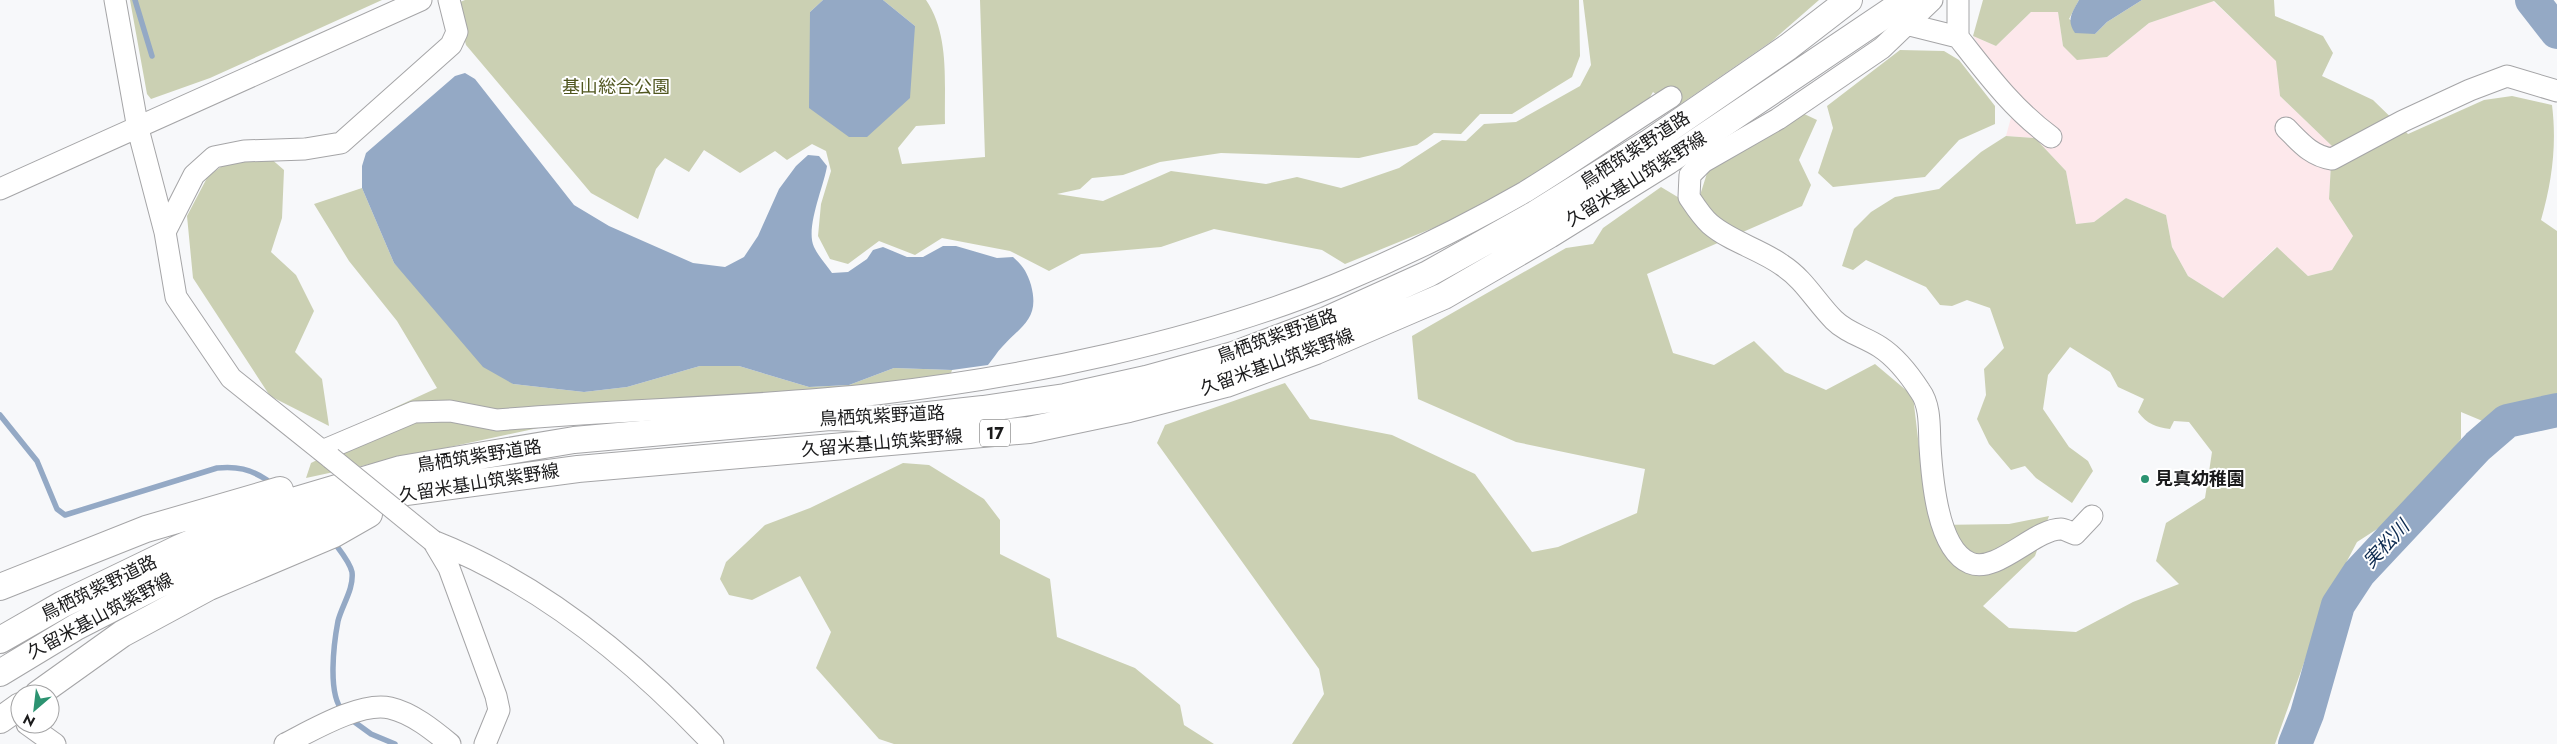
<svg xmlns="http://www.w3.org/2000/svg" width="2557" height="744" font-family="Jost,'Noto Sans JP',sans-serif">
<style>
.commercial{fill:#fde8eb}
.green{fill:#cbd0b3}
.water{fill:#94a9c5}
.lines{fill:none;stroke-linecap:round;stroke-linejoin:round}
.stream{stroke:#94a9c5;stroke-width:5.5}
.river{stroke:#94a9c5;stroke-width:34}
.minor-casing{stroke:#a5a5a7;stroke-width:23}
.major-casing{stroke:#a5a5a7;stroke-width:28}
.minor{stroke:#fff;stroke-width:21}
.major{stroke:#fff;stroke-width:26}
.minor-bridge-casing{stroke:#a5a5a7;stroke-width:23;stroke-linecap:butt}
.minor-bridge{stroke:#fff;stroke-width:21}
.poi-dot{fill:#2c9371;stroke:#fff;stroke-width:2}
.labels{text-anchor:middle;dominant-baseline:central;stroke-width:4;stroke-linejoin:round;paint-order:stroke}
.shield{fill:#fff;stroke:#5f5f5f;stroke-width:1}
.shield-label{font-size:16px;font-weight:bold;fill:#1a1a1b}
.park-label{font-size:18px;fill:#50561f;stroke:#fff}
.street-label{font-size:18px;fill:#1a1a1b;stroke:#fff}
.poi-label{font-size:18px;font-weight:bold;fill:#1a1a1b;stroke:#fff;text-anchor:start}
.water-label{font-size:19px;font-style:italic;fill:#0b294f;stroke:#fff}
</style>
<rect width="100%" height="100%" fill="#f7f8fa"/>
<!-- commercial -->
<path class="commercial" d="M2213,1L2277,61L2280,96L2332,146L2329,199L2353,236L2332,270L2308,276L2276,247L2223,298L2188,276L2172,247L2166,215L2126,198L2094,222L2076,224L2066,171L2035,138L2006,136L2015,103L1973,36L1996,46L2031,12H2058L2063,46L2077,59L2107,57L2149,23Z"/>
<!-- green -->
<path class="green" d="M130,0H382L210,78L151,99L147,94Z
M465,0H823L810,12L915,26L883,0H926C950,35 944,83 945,124L916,126L898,148L902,164L985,157L980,0H1579L1580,56L1572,77L1512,114H1480L1461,134L1434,133L1417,145L1359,158L1221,153L1160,162L1123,175L1092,178L1080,189L1057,194L1103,201L1171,171L1266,184L1297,177L1341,188L1399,168L1442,140L1466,141L1484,124L1516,122L1580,86L1591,65L1583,0H1819L1772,41L1675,108L1653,92L1643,109L1541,173L1443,224L1345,264L1322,250L1214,229L1161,247L1081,254L1049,271L1010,251L942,238L915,255L879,241L848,264L830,259L818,236L821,204L831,171L826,151L812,144L787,160L775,151L740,173L704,150L689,172L665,158L656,169L638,219L591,193L466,45L455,4Z
M1983,0H2079L2069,19L2095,34L2107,22L2142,0H2274L2275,16L2323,36L2333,53L2322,76L2373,100L2408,134L2484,100L2512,96L2552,105C2557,144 2552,182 2541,220L2557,231V425L2509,432L2461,412V439L2402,513L2357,542L2326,601L2275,744H1292L1324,694L1319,669L1157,443L1165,425L1285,383L1310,419L1392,435L1475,474L1532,552L1558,547L1637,513L1645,469L1516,442L1418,399L1412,336L1566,248L1593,244L1603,228L1661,187L1696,208L1708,170L1800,112L1817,120L1799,160L1811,185L1802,206L1647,274L1673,353L1714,365L1754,341L1785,372L1826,390L1875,364L1913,396L1925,498L1935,525L2009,524L2049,516L2035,556L1983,606L2009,628L2076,632L2133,602L2179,584L2156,561L2166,523L2205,498L2212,452L2189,422L2174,421L2170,429C2156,427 2147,424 2138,412L2144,399L2118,387L2110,372L2070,347L2048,375L2043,409L2069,447L2088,461L2093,471L2072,503L2036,478L2025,466L2011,470L1989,444L1977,419L1986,395L1984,369L2004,348L1990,308L1967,300L1952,306L1940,305L1926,287L1866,260L1853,270L1842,266L1854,229L1871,212L1895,197L1939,189L1981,152L2006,136L2035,138L2066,171L2076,224L2094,222L2126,198L2166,215L2172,247L2188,276L2223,298L2277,247L2308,276L2332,270L2353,236L2329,199L2332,146L2280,96L2276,61L2214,1L2149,23L2107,57L2077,60L2063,46L2058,12H2031L1996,46L1973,36Z
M1900,50L1944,51L1959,60L1995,106V124L1959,140L1925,177L1833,187L1818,173L1833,128L1827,106Z
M269,157L284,170L282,218L271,252L296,275L314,311L295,352L322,379L329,426L270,396L193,278L187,216L208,176L228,162Z
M362,188L394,263L513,384L584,392L627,387L700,366H739L809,387L849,385L894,368L952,370L946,389L594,416L306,478L311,463L351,443L350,428L437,388L397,321L349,261L314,204Z
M903,463L929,465L984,499L1000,520V554L1050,579L1057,637L1135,668L1180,705L1184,725L1214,744H894L879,739L816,668L831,632L800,576L752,600L729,595L720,579L726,562L765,525L810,508Z"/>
<!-- water -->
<path class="water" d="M823,0H883L915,26L910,98L867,137H849L809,108L810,12Z
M2079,0H2142L2107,22L2095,34L2075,33C2066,20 2072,13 2079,0Z
M465,73L475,79L574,205L609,226L693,263L725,267L744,257L758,236L779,189L796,166L808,155L819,156L827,166C824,186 805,228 814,247C818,256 826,264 832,273L848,272L867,259L873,250L883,247L907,257H923L943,246H956L997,258L1013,257C1023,266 1027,272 1031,285C1040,319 1022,325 1002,347C997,352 993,359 988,365L952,370L894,368L849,385L809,387L739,366H700L627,387L584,392L513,384L483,367L394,263L362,188V166L366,153L455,76Z"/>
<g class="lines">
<!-- stream -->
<path class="stream" d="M135,0L152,56
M0,415L37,461L57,509L65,515L217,468C237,466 250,469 267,480
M336,545C342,553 350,563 352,572C354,589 342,605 338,621C334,642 327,695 343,711
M349,718L371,734L395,744"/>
<!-- river -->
<path class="river" d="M2532,0L2557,32
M2295,744L2307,714L2338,605L2359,573L2478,446L2507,421L2557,410"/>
<defs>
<path id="minor" d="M115,0L138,129L165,232L176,297L231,378L331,458
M1932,0L1882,48L1778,119L1703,162L1690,175L1689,197C1695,206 1702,217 1710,224C1731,242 1760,249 1782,265C1804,279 1816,302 1834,320C1847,333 1865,337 1880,347C1897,358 1909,374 1920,391C1931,406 1929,429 1930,446C1932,478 1937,549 1970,563C1997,574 2034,529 2061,529C2065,529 2071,533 2075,534L2092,516
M1898,16L1906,24L1958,37V0
M1958,37C1987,74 2013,109 2051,137
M2286,128C2300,142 2311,156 2332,159L2403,121L2470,90L2507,76L2557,91
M0,189L421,0
M165,232L194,175L214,157L244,151L305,149L341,143L451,45L457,32L449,0
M322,451L414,412L450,411L497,420C623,409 750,408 876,394C1025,377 1196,342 1335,285C1400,258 1464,227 1525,192C1574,162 1622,128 1671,97
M433,541C540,583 635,661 713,744
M433,541L449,568L496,696L499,710L485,744
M27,724L55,744
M285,744C311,731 361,701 390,708C412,713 433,730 450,744"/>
<path id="major" d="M0,587L146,529L280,490
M0,640L63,604L179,548L283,504L401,469L574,440L830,417L892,419L983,409L1065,397L1146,379L1233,355L1326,320L1428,274L1535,214L1650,142L1788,47L1849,0
M0,673L76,627L189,569L281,529L406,492L578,469L1029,430L1129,409L1226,384L1316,351L1444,296L1549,235L1668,161L1907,0
M38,694L122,634L209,587L334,534L369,514
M0,720L20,706"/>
</defs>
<!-- minor casing -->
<use href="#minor" class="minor-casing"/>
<!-- major casing -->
<use href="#major" class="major-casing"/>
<!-- minor -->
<use href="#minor" class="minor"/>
<!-- major -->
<use href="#major" class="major"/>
<defs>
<path id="minor-bridge" d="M331,458L433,541"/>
</defs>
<!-- minor-bridge casing -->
<use href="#minor-bridge" class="minor-bridge-casing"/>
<!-- minor-bridge -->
<use href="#minor-bridge" class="minor-bridge"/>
</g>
<!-- markers -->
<circle class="poi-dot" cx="2145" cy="479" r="5"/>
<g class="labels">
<!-- shield labels -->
<rect class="shield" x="980" y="419.5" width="30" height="27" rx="4"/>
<g class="shield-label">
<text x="995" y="433">17</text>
</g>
<!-- park labels -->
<g class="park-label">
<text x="616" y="87">基山総合公園</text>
</g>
<!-- street labels -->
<g class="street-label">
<text transform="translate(1635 150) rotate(-33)">鳥栖筑紫野道路</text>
<text transform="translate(1636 179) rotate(-32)">久留米基山筑紫野線</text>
<text transform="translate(1277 336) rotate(-20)">鳥栖筑紫野道路</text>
<text transform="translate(1277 362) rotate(-20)">久留米基山筑紫野線</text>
<text transform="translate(882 416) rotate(-3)">鳥栖筑紫野道路</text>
<text transform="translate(882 443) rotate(-5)">久留米基山筑紫野線</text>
<text transform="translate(479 456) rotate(-9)">鳥栖筑紫野道路</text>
<text transform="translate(479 483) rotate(-9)">久留米基山筑紫野線</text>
<text transform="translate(99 588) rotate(-26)">鳥栖筑紫野道路</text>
<text transform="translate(100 616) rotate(-28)">久留米基山筑紫野線</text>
</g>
<!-- poi labels -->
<g class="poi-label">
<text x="2155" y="479">見真幼稚園</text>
</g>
<!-- water labels -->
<g class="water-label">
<text transform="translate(2386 544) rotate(-47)">実松川</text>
</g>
</g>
<!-- north arrow -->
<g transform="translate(35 709) rotate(208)"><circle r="24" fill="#ffffff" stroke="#a3a3a4"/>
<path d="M0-4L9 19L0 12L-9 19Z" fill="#2c9371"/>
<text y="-8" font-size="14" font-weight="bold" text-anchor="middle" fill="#1a1a1b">N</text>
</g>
</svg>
